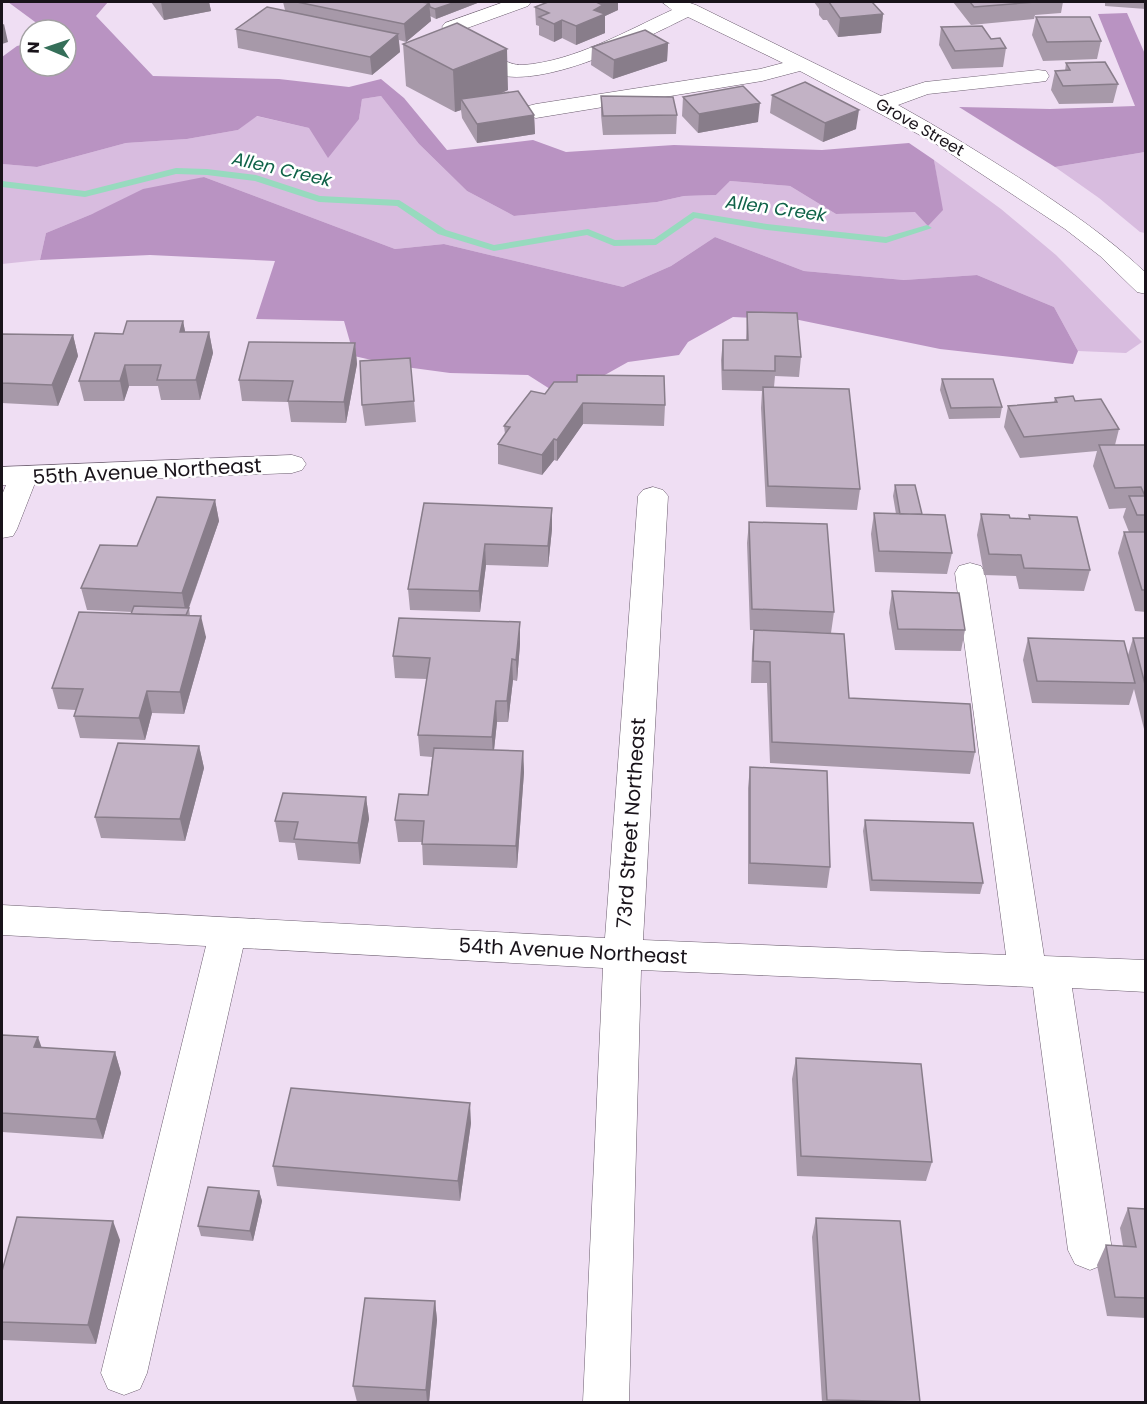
<svg xmlns="http://www.w3.org/2000/svg" width="1147" height="1404" font-family="Poppins,sans-serif">
<style>
.green{fill:#d8bcdf}
.forest{fill:#b993c2}
.lines{fill:none;stroke-linecap:round;stroke-linejoin:round}
.stream{fill:#97dabe;fill-rule:evenodd}
.minor-casing{stroke:#6b5d6e;stroke-width:1}
.minor{fill:#fff;fill-rule:evenodd}
.wall{fill:#a799a9}
.shaded-wall{fill:#887d8a}
.building{fill:#c2b2c5;stroke:#887d8a;stroke-width:1.5}
.labels{text-anchor:middle;dominant-baseline:central;stroke-width:5;stroke-linejoin:round;paint-order:stroke}
.far-street-label{font-size:16px;fill:#19131a;stroke:#fff}
.far-water-label{font-size:18px;font-style:italic;fill:#106349;stroke:#fff}
.street-label{font-size:20px;fill:#19131a;stroke:#fff}
</style>
<rect width="100%" height="100%" fill="#efdef3"/>
<!-- green -->
<path class="green" d="M381,96L419,144L467,191L514,216L657,202L684,196L716,195L730,181L790,186L836,214L942,210L934,160L1001,209L1056,255L1142,342L1126,353L1078,351L1054,307L977,275L904,280L804,271L715,237L671,266L623,287L444,244L395,249L204,177L92,214L46,233L40,260L2,264V164L37,167L126,143L187,139L238,130L256,116L309,128L359,119L362,99Z
M1145,152V233L1140,232L1099,198L1055,167Z"/>
<!-- forest -->
<path class="forest" d="M8,2H108L96,16L153,76L279,79L349,87L381,79L404,98L447,150L533,140L566,152L674,145L822,150L909,143L934,160L943,210L928,226L915,212L836,214L790,186L730,181L716,195L684,196L657,202L514,216L467,191L419,144L381,96L362,99L359,119L328,158L309,128L257,116L238,130L187,139L126,143L37,167L2,164V57L17,46L30,43V66H66V30H46Z
M1127,13L1145,54V152L1055,167L959,107L1050,109L1135,106L1098,14Z
M204,177L395,249L444,244L623,287L671,266L715,237L804,271L904,280L977,275L1054,307L1078,351L1073,364L940,349L799,320L733,317L688,342L679,355L628,362L587,385L550,389L528,375L450,373L398,366L354,356L344,321L256,319L275,261L150,255L40,260L46,233L92,214L143,189Z"/>
<g class="lines">
<!-- stream -->
<path class="stream" d="M176,168L207,169L256,175L320,196L399,200L446,230L494,245L588,229L615,240L654,239L693,212L767,224L886,237L927,225L932,228L886,243L767,230L695,218L656,245L614,246L587,235L494,251L438,234L397,206L319,202L255,181L207,175L176,174L85,197L2,187V181L85,191Z"/>
<defs>
<path id="minor" d="M504,2H531L528,6L459,31H445L442,27L445,23Z
M662,2H687L696,5L881,96L925,82L1038,70L1046,71L1049,76L1046,81L1038,82L928,94L898,105C940,128 980,153 1021,179C1065,208 1107,236 1146,273V294L1137,292L1100,256L1065,229L933,142L800,71L762,81L536,118L528,116L525,111L528,106L536,104L760,69L783,63L688,17C645,38 508,111 472,58L475,54C492,49 505,66 523,65C575,61 626,31 672,10Z
M292,455L302,458L306,464L302,470L292,473L35,483L17,529L13,536L2,538V495L6,485H2V467Z
M653,487L663,490L668,496L643,940L1006,955L955,573L959,566L970,563L981,566L985,573L1044,956L1146,960V992L1072,988L1112,1250L1105,1264L1090,1270L1075,1264L1068,1250L1033,987L641,970L629,1402H583L603,968L243,948L147,1373L140,1389L124,1395L108,1389L101,1373L206,946L2,935V905L605,938L638,496L643,490Z"/>
</defs>
<!-- minor casing -->
<use href="#minor" class="minor-casing"/>
<!-- minor -->
<use href="#minor" class="minor"/>
</g>
<!-- wall -->
<path class="wall" d="M151,2H209L211,11L164,20Z
M283,2H480L436,19L430,16L431,21L406,42L399,40L400,52L372,75L238,48L236,29L285,10Z
M814,2H872L883,14L881,33L838,37L827,20H823L819,15V9Z
M953,2H1063L1061,13L1035,15L1034,19L971,25Z
M1105,2H1146V9L1105,6Z
M535,7L618,10L605,16V33L576,45L562,38L554,42L539,35V26L536,25Z
M1036,17L1101,41L1097,59L1043,61L1032,35Z
M941,27L991,39L1006,48L1003,67L952,69L939,45Z
M668,43L667,61L613,79L591,65L592,47Z
M403,44L508,90L502,93L534,115L535,134L477,143L462,118L461,110L455,112L406,86Z
M1066,63L1118,84L1113,103L1059,104L1051,90L1055,71H1065Z
M772,95L856,129L823,142L770,113Z
M601,96L677,115L676,134L603,135L601,115Z
M683,97L758,122L698,133L682,116Z
M747,312L801,357L799,377L775,376L774,387L860,489L857,510L766,507L761,408L762,391L722,390L721,360L723,340H746Z
M183,321L185,332H209L213,353L200,400H161L158,386H129L124,401H84L79,381L123,334Z
M2,334L73,335L78,356L58,406L2,403Z
M355,343L357,364L346,423L291,422L288,402L242,401L239,380Z
M942,379L1002,407L1000,418L949,419L940,390Z
M545,394L665,405L664,426L583,424L557,461L554,460L542,475L498,464V444L505,434L504,426Z
M1055,398L1075,401L1119,429L1115,445H1146V612L1135,611L1118,553L1124,532H1129L1123,517L1126,508L1109,509L1093,466L1097,451L1020,458L1004,427L1008,406L1054,402Z
M414,401L416,422L365,426L362,405Z
M895,485L922,514L952,553L947,574L875,572L871,534L874,513L896,514L893,496Z
M215,500L219,521L189,608L190,616L206,637L184,714L152,713L145,740L80,738L74,716L76,710L58,709L52,688L131,614L132,612L87,610L81,588L137,546Z
M424,503L552,529L548,567L486,565L480,612L410,610L408,589Z
M981,514L1010,518L1029,519V515L1090,570L1084,591L1019,589L1016,576L984,575L977,535Z
M749,522L834,612L831,633L782,631L849,698L975,752L970,774L770,763L767,683H751L752,651L754,630H750L747,543Z
M892,591L965,630L961,651L895,650L889,613Z
M1028,638L1128,655L1133,638H1146V737L1134,689L1129,705L1032,703L1023,660Z
M520,644L517,681L513,680L508,722H497L494,750L523,751L524,772L517,868L423,865L422,842H398L395,820L428,795L432,757L420,756L418,735L427,679L395,678L393,656Z
M199,746L204,768L185,841L101,838L95,817Z
M750,767L830,867L827,888L748,884V788Z
M366,797L369,819L360,864L298,860L295,843L279,842L275,821Z
M865,820L983,883L980,894L870,891L863,831Z
M2,1035L42,1048L115,1052L121,1073L103,1139L2,1132Z
M796,1058L932,1162L926,1181L797,1176L792,1079Z
M471,1123L460,1201L277,1186L273,1166Z
M259,1191L262,1201L253,1241L201,1236L198,1226Z
M1128,1208L1146,1209V1318L1107,1316L1097,1265L1106,1245L1123,1246L1120,1228Z
M816,1218L920,1402H822L812,1237Z
M120,1240L96,1344L2,1340V1271Z
M435,1301L437,1320L429,1402H357L353,1386Z"/>
<!-- shaded-wall -->
<path class="shaded-wall" d="M161,2H209L211,11L164,20Z
M456,2H480L436,19L435,9Z
M595,2H618V10L605,16V33L576,45V26Z
M429,3L431,21L406,42L404,24Z
M883,14L881,33L838,37L840,18Z
M562,20V38L554,42V24Z
M4,24L8,42L2,44V25Z
M398,34L400,52L372,75L370,57Z
M668,43L667,61L613,79L614,60Z
M507,49L508,90L466,108L461,99V110L455,112L453,70Z
M760,103L758,122L698,133L699,114Z
M859,110L856,129L823,142L825,123Z
M534,115L535,134L477,143V124Z
M183,321L187,341L180,332Z
M209,332L213,353L200,400L196,380Z
M73,335L78,356L58,406L52,385Z
M355,343L357,364L346,423L344,402Z
M125,365L129,386L124,401L120,381Z
M583,403V424L557,461V440Z
M554,439V460L542,475V455Z
M215,500L219,521L186,615L182,593Z
M552,508V529L548,567V546Z
M485,544L486,565L480,612L479,591Z
M201,616L206,637L184,714L180,692Z
M520,622V644L517,681L516,660Z
M512,659L513,680L508,722L507,701Z
M147,691L152,713L145,740L139,718Z
M496,701L497,722L493,759L492,737Z
M199,746L204,768L185,841L180,819Z
M523,751L524,772L517,868L516,846Z
M366,797L369,819L360,864L358,843Z
M38,1037L45,1057L34,1047Z
M115,1052L121,1073L103,1139L96,1119Z
M470,1103L471,1123L460,1201L458,1181Z
M259,1191L262,1201L253,1241L250,1231Z
M113,1221L120,1240L96,1344L88,1325Z
M435,1301L437,1320L429,1402H427L426,1390Z"/>
<!-- building -->
<path class="building" d="M297,2H421L429,3L404,24Z
M421,2H456L435,9L430,7L429,3Z
M548,2H596L603,5L594,10L605,14L576,26L562,20L554,24L539,17L549,13L535,7Z
M824,2H872L883,14L840,18L829,2Z
M970,2H1035L974,7Z
M267,7L398,34L370,57L236,29Z
M1036,17H1090L1101,41L1047,42Z
M457,23L507,49L453,70L403,44Z
M982,26L991,39L1000,38L1006,48L955,51L941,27Z
M645,30L668,43L614,60L592,47Z
M1105,62L1118,84L1063,86L1055,71L1070,70L1066,63Z
M805,82L859,110L825,123L772,95Z
M743,86L760,103L699,114L683,97Z
M518,91L534,115L477,124L461,99Z
M601,96L673,97L677,115L603,116Z
M747,312L797,313L801,357L775,356V371L723,370V340H748Z
M127,321H183L180,332H209L196,380H157L161,365H125L120,381H79L95,333L123,334Z
M2,334L73,335L52,385L2,383Z
M249,342L355,343L344,402L288,401L293,381L239,380Z
M410,358L414,401L362,405L360,361Z
M577,375L664,376L665,405L583,403L557,440L554,439L542,455L498,444L510,427L504,426L531,391L545,394L554,382H577Z
M942,379H993L1002,407L951,408Z
M763,387L849,389L860,489L768,486Z
M1073,396L1075,401L1101,399L1119,429L1024,437L1008,406L1057,402L1055,398Z
M1099,445H1146V515H1137L1129,496H1145L1141,487L1115,488Z
M895,485H915L922,514H900Z
M157,497L215,500L182,593L81,588L100,545L137,546Z
M424,503L552,508L548,546L485,544L479,591L408,589Z
M874,513L945,515L952,553L879,551Z
M981,514L1009,515L1010,518L1030,519L1029,515L1077,517L1090,570L1024,568L1021,555L989,554Z
M749,522L827,524L834,612L752,609Z
M1124,532H1146V590H1142Z
M892,591L959,593L965,630L898,629Z
M134,606L189,608L186,615L131,614Z
M79,612L201,616L180,692L147,691L139,718L74,716L83,689L52,688Z
M399,618L520,622L516,660L512,659L507,701H496L492,737L418,735L430,658L393,656Z
M754,630L844,634L849,698L970,704L975,752L772,742L770,662L753,661Z
M1028,638L1124,641L1135,683L1037,681Z
M1133,638H1146V688Z
M118,743L199,746L180,819L95,817Z
M434,748L523,751L516,846L422,844L424,821L395,820L399,794L428,795Z
M750,767L827,771L830,867L750,863Z
M283,793L366,797L358,843L294,839L298,822L275,821Z
M865,820L973,823L983,883L872,880Z
M2,1035L38,1037L34,1047L115,1052L96,1119L2,1113Z
M796,1058L921,1064L932,1162L801,1156Z
M291,1088L470,1103L458,1181L273,1166Z
M208,1187L259,1191L250,1231L198,1226Z
M1128,1208L1146,1209V1298L1115,1297L1106,1245L1136,1247Z
M17,1217L113,1221L88,1325L2,1322V1271Z
M816,1218L900,1221L920,1402L827,1400Z
M365,1298L435,1301L426,1390L353,1386Z"/>
<g class="labels">
<!-- far-street labels -->
<g class="far-street-label">
<text transform="translate(920 127) rotate(30)">Grove Street</text>
</g>
<!-- far-water labels -->
<g class="far-water-label">
<text transform="translate(282 169) rotate(13)">Allen Creek</text>
<text transform="translate(776 208) rotate(8)">Allen Creek</text>
</g>
<!-- street labels -->
<g class="street-label">
<text transform="translate(147 471) rotate(-3)">55th Avenue Northeast</text>
<text transform="translate(631 823) rotate(-86)">73rd Street Northeast</text>
<text transform="translate(573 951) rotate(3)">54th Avenue Northeast</text>
</g>
</g>
<!-- border -->
<rect width="1147" height="1404" fill="none" stroke="#19131a" stroke-width="6"/>
<!-- north arrow -->
<g transform="translate(48 48) rotate(272)"><circle r="28" fill="#ffffff" stroke="#a3a1a3" stroke-width="1.5"/>
<path d="M0-4.5L10 22L0 15L-10 22Z" fill="#356f59"/>
<text y="-9" font-size="16" font-weight="bold" text-anchor="middle" fill="#19131a">N</text>
</g>
</svg>
